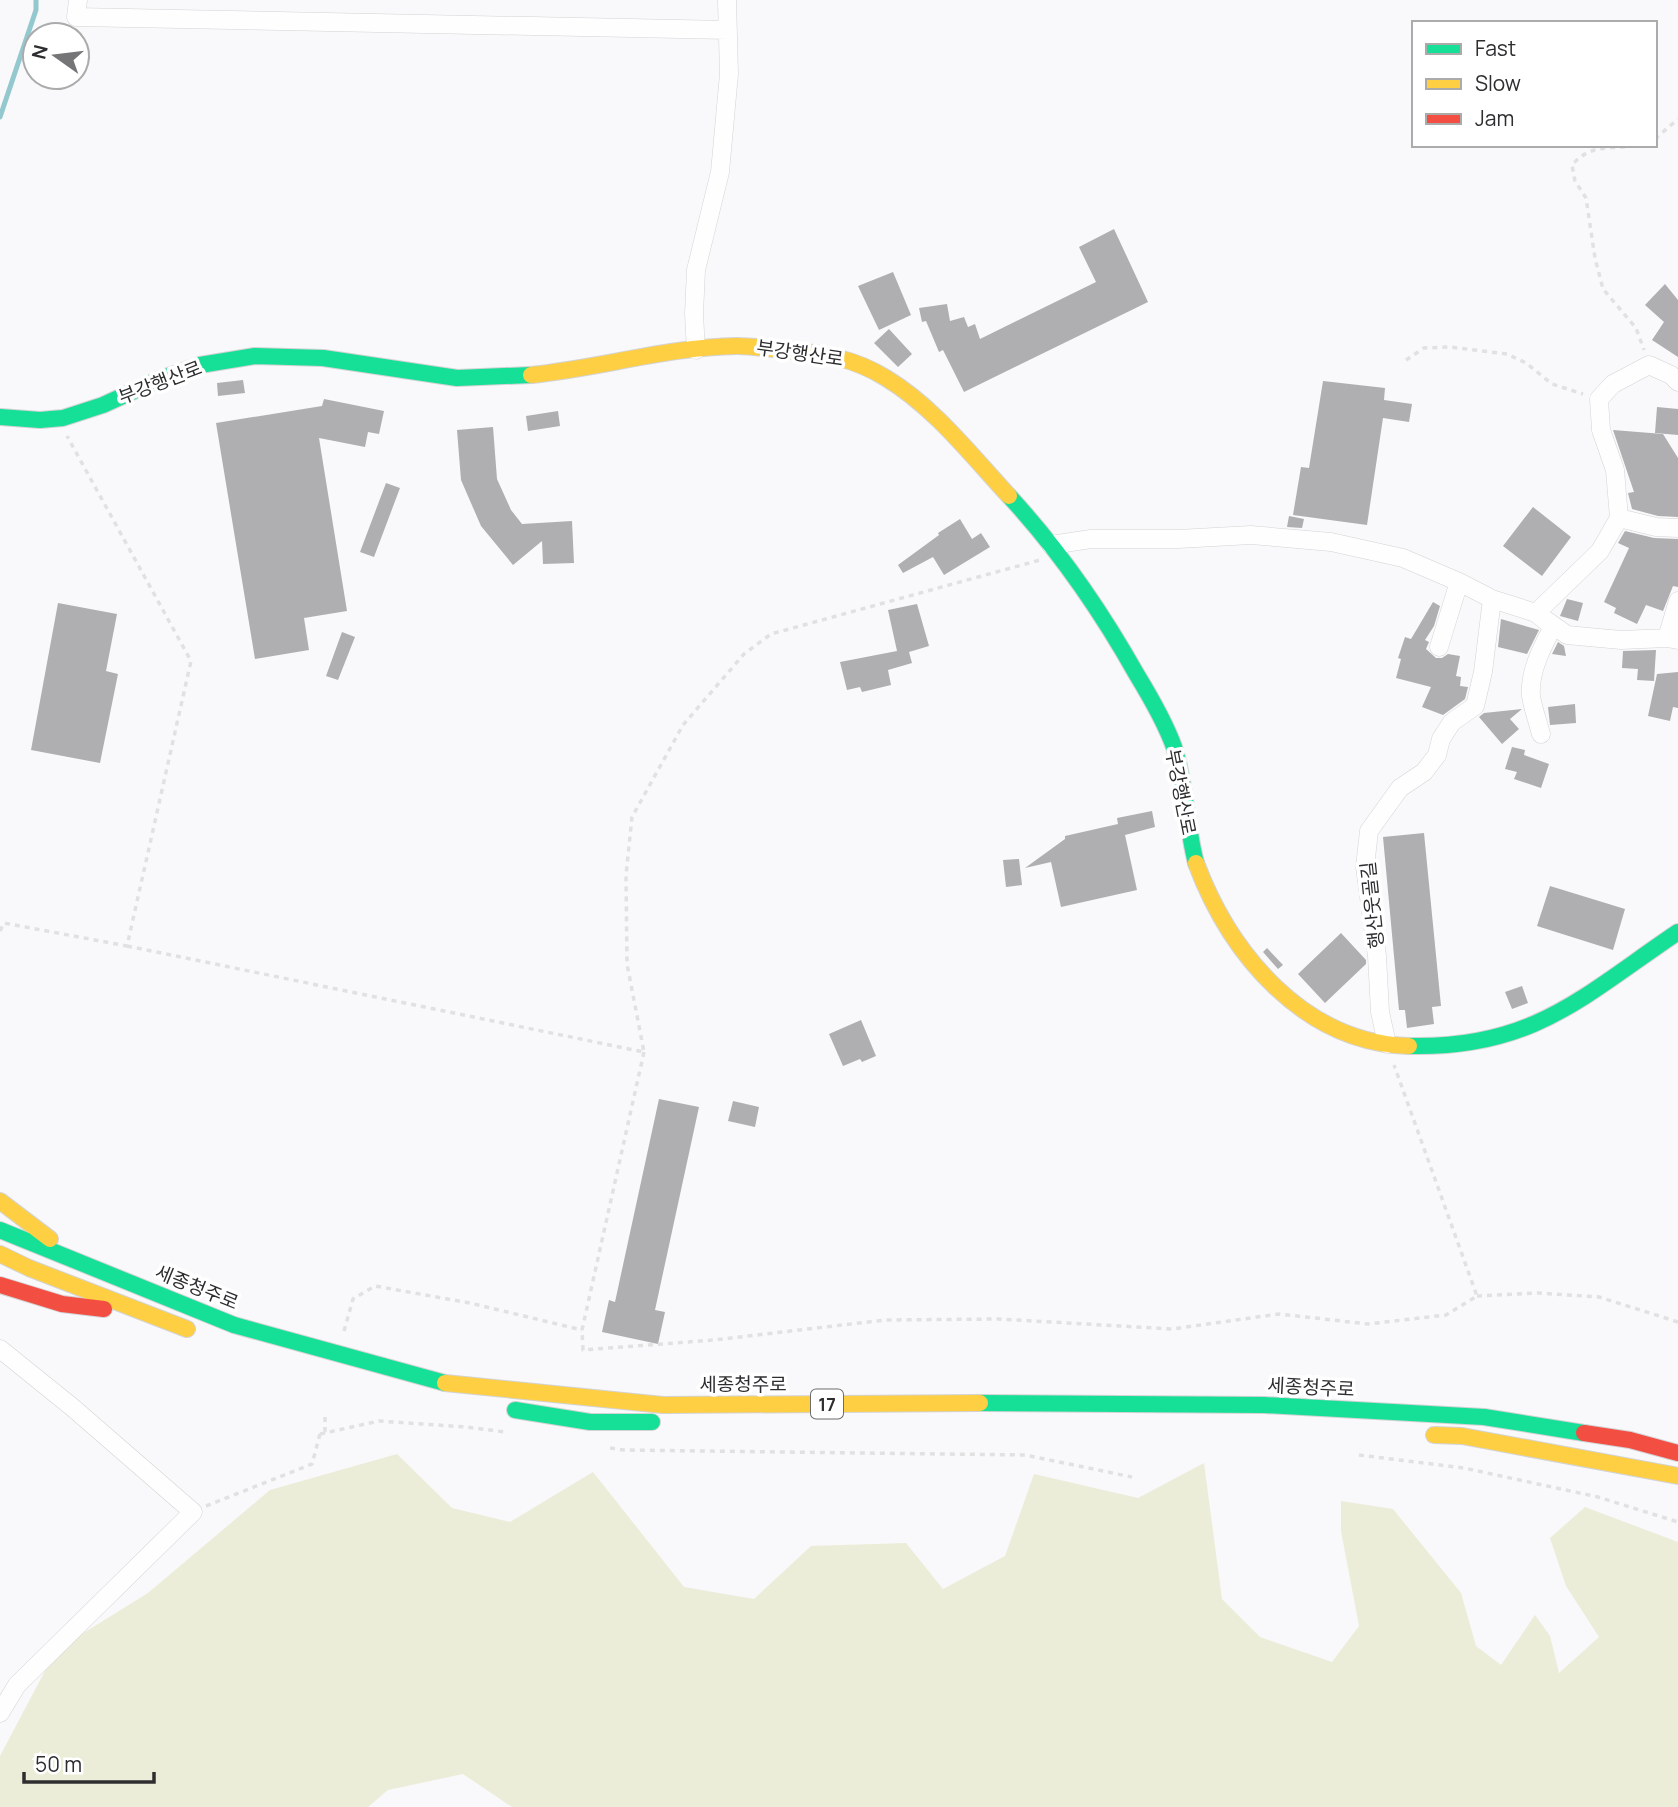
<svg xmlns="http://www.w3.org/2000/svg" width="1678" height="1807" font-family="Manrope,'Noto Sans KR',sans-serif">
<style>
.green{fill:#ecedd8}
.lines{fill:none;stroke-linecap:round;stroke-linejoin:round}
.stream{stroke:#93c9ce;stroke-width:5}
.building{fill:#afaeb0}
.street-casing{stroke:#d3d3d4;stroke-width:19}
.fast-casing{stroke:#d3d3d4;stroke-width:18}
.slow-casing{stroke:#d3d3d4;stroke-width:18}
.jam-casing{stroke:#d3d3d4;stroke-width:18}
.path{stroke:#e1e1e2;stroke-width:3.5;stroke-dasharray:5 5;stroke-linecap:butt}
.street{stroke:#fefefe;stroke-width:18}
.fast{stroke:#16e098;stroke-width:16}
.slow{stroke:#ffcf43;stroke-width:16}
.jam{stroke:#f24e42;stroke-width:16}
.labels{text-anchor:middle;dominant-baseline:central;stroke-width:7;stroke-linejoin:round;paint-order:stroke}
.shield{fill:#fff;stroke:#6d6d6e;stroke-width:2}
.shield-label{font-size:18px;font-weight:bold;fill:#2e2e30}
.street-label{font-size:19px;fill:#2e2e30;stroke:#fff}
</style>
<rect width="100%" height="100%" fill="#f9f8fb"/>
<!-- green -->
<path class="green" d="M397,1454L452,1508L510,1522L593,1472L684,1587L754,1599L811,1546L906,1543L943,1589L1005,1556L1034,1474L1138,1498L1204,1463L1222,1599L1260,1637L1332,1662L1359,1626L1341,1531V1501L1393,1509L1461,1593L1476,1646L1501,1665L1535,1615L1550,1636L1559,1673L1599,1637L1566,1586L1550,1538L1585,1507L1678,1542V1807H512L463,1774L388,1790L368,1807H0V1756L56,1650L148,1593L270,1490Z"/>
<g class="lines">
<!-- stream -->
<path class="stream" d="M0,117L36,10V0"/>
</g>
<!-- building -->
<path class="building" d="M1114,229L1148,302L964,392L943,350L939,352L926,321L922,322L919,308L947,304L950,321L964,317L968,327L975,324L980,339L1096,282L1079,247Z
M893,272L911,315L879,330L858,286Z
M1665,284L1678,300V357L1652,340L1664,322L1645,305Z
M889,329L912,354L898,367L874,343Z
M243,380L245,393L218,396L217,383Z
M1323,381L1385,388L1384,400L1412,404L1409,422L1383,418L1367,525L1293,515L1301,467L1309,468Z
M324,399L384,411L379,434L368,432L365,447L319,438L347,611L304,618L309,650L255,659L216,423L322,406Z
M1657,407L1678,409V435L1655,433Z
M558,411L560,426L528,431L526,416Z
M493,427L497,479L511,510L522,524L572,521L574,563L543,564L542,541L513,565L481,526L461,480L457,430Z
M1613,430L1663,434L1678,458V517L1658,516L1632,509L1628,493L1634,492Z
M386,483L400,488L374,557L360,552Z
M1533,507L1571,537L1542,576L1503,546Z
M1289,516L1304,519L1302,528L1287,527Z
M960,519L972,539L981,533L990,547L944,575L933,557L903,573L898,565L939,535L938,533Z
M1625,531L1654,538L1678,539V587L1673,586L1663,611L1646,605L1637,624L1614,613L1616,608L1604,602L1629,548L1618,543Z
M1567,599L1583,603L1578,621L1560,616Z
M1433,602L1440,606L1434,626L1425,640L1429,642L1426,649L1436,658H1442L1448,654L1460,656L1456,676L1461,677L1460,686L1468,687L1465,699L1443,715L1422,707L1431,687L1396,678L1401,659L1398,658L1405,637L1411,639Z
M58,603L117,614L106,671L118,674L100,763L31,750Z
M917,604L929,646L909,652L912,663L888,670L891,685L862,692L860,687L847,690L840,662L897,651L888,610Z
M1501,619L1539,630L1527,654L1498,647Z
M342,632L355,637L338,680L326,676Z
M1558,642L1564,646L1566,656L1552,654Z
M1656,650L1654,681L1637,680L1638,669L1622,668L1623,651Z
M1678,672V708L1673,707L1670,721L1648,716L1657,674Z
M1575,704L1576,723L1550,725L1548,707Z
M1522,709L1510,719L1519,729L1502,744L1479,717L1484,713Z
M1512,747L1525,750L1524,755L1549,764L1541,788L1514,779L1517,772L1505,769Z
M1152,811L1155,827L1125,835L1137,890L1061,907L1051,862L1025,868L1065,839V836L1118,824L1117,818Z
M1424,833L1441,1006L1432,1007L1434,1024L1407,1028L1405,1010H1399L1383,837Z
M1019,859L1022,885L1006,887L1003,860Z
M1550,886L1625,909L1613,950L1537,926Z
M1341,933L1366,960V964L1325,1003L1298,974Z
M1267,948L1283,965L1278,969L1263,952Z
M1522,986L1528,1003L1512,1009L1505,992Z
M861,1020L876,1056L862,1062L860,1059L843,1066L829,1034Z
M659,1099L699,1107L655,1310L665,1312L658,1344L602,1332L609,1300L615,1302Z
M733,1101L759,1107L755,1127L728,1121Z"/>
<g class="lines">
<defs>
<path id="street" d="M78,0L76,17L728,30
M696,350L694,314L696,270L720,172L729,74L727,0
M1619,518L1656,527L1678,528
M1051,545L1091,539H1178L1251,535L1331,542L1403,558L1459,582L1492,599L1536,613L1567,635L1621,640L1667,638L1678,640
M1667,638L1678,601
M1439,647L1459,582
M1541,734C1538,722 1533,709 1531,696C1529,672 1542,647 1553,627L1536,613L1600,551L1619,518L1615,470L1601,430L1599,399L1613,384L1649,365L1671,375L1678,382
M1387,1044L1380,1012L1377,956L1365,867L1369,831L1400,788L1424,772L1437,755L1441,739L1452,722L1475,706L1483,672L1492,599
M0,1349L72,1407L193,1512L17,1685L0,1713"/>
<path id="fast" d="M0,417L40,420L63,418L103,405L160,379L200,365L255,356L323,358L457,378L531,375
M1009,496C1059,550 1101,611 1137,675C1151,698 1165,722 1174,747C1186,784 1186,825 1196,863
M1409,1046C1533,1049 1583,996 1678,932
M0,1230L234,1325L445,1383
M980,1403L1264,1405L1484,1417L1584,1433
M515,1410L590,1422H652"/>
<path id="slow" d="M531,375C600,368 668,347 737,346C753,346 769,349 785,350C822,353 854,358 886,378C934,407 971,455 1009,496
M1196,863C1230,954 1304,1043 1409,1046
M0,1201L50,1239
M0,1254L29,1268L187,1329
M445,1383L663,1405L980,1403
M1434,1435L1462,1436L1678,1476"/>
<path id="jam" d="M0,1285L62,1304L104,1309
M1584,1433L1630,1440L1678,1453"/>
</defs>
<!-- street casing -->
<use href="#street" class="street-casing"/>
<!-- fast casing -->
<use href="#fast" class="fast-casing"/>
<!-- slow casing -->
<use href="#slow" class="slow-casing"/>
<!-- jam casing -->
<use href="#jam" class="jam-casing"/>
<!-- path -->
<path class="path" d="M1655,139L1678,119
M1635,145C1610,151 1592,142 1572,165L1575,181L1586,198L1595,258L1603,289L1636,328L1644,350
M1406,360L1424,348L1450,347L1507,354L1526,363L1552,384L1583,394
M0,931L4,923L127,946L191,661L67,436
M127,946L644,1052L627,964L626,875L632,817L683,725L744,654L771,634L1040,560
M644,1052L582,1330L583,1350L714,1340L885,1320L999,1319L1172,1329L1279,1314L1368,1324L1446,1315L1477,1296L1394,1065
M1477,1296L1538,1293L1599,1297L1678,1322
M344,1331L353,1299L375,1286L470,1303L582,1330
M320,1434L379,1421L466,1427L505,1432
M610,1448L624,1450L1025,1455L1132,1477
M1359,1455L1464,1468L1598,1497L1678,1522
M206,1506L312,1464L320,1434L325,1431V1412"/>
<!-- street -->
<use href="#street" class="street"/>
<!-- fast -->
<use href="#fast" class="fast"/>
<!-- slow -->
<use href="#slow" class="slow"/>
<!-- jam -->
<use href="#jam" class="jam"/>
</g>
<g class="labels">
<!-- shield labels -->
<rect class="shield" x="811" y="1389.5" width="32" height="29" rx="5"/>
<g class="shield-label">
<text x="827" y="1404">17</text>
</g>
<!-- street labels -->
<g class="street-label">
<text transform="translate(800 353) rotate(8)">부강행산로</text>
<text transform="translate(160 382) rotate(-21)">부강행산로</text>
<text transform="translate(1181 792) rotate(79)">부강행산로</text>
<text transform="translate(1372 905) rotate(-96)">행산웃골길</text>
<text transform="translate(197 1287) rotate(22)">세종청주로</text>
<text x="743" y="1384">세종청주로</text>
<text transform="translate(1311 1387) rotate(3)">세종청주로</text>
</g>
</g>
<!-- legend -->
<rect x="1412" y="21" width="245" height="126" fill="#ffffff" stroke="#ababac" stroke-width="2"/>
<rect x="1426" y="44" width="35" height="10" fill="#16e098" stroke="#ababac" stroke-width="2"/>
<text x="1475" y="56" font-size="21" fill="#2e2e30">Fast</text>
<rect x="1426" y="79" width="35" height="10" fill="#ffcf43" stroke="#ababac" stroke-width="2"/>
<text x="1475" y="91" font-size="21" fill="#2e2e30">Slow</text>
<rect x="1426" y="114" width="35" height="10" fill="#f24e42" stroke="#ababac" stroke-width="2"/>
<text x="1475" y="126" font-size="21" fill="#2e2e30">Jam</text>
<!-- north arrow -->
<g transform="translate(56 56) rotate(284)"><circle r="33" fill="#ffffff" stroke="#ababac" stroke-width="2"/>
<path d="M0-5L12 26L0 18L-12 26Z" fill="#757577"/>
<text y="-10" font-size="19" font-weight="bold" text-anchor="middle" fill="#2e2e30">N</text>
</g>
<!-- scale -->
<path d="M24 1772v10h130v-10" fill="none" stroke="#2e2e30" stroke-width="3.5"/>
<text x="35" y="1772" font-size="21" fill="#2e2e30" stroke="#ffffff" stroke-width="5" paint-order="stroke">50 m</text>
</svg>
